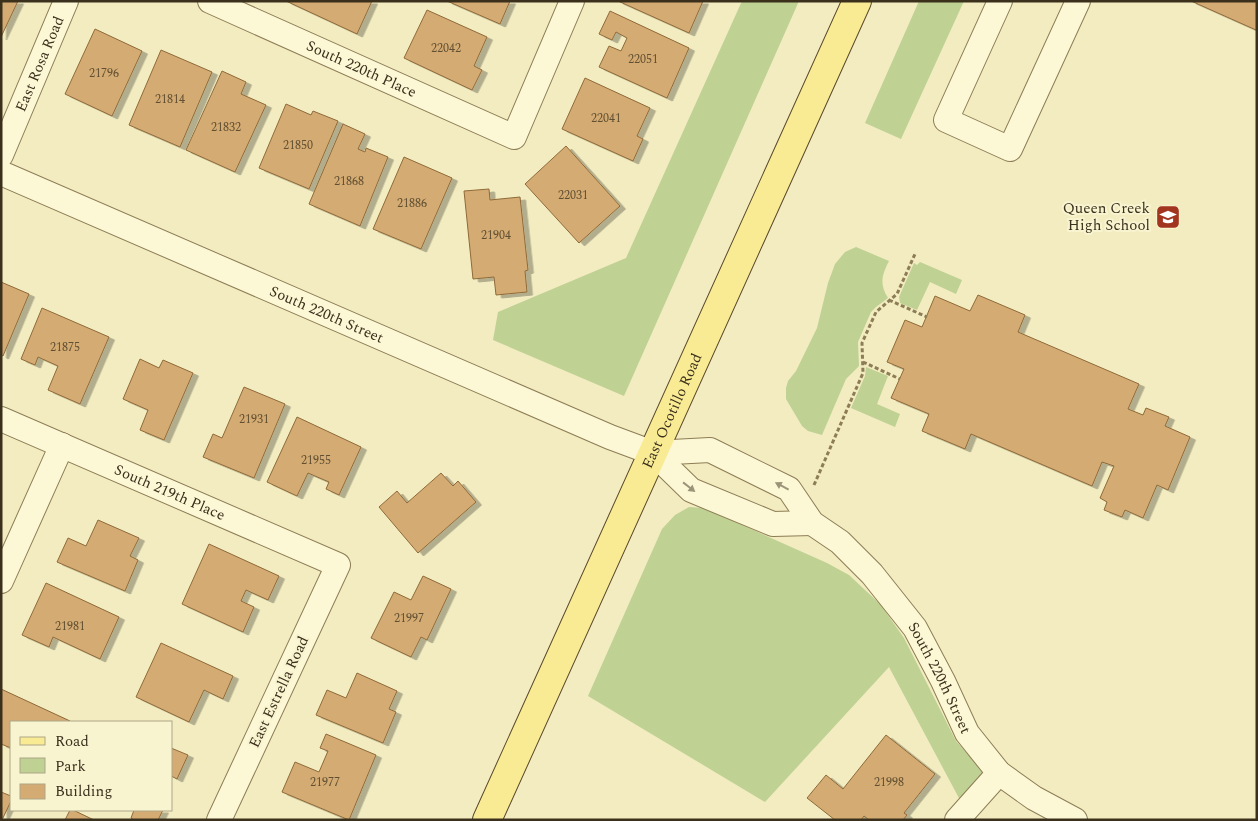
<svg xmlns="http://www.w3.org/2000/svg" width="1258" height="821" font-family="Spectral,serif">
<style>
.green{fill:#bfd193}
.building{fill:#d4ab72;stroke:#8f6a39;filter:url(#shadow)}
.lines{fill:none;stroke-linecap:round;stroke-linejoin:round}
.minor-casing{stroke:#8d7d56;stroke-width:26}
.major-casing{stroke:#5a492b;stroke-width:30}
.path{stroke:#8d7d56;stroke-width:3;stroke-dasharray:4 2.5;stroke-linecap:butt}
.minor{stroke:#fcf7d4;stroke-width:24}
.major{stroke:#f9eb94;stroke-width:28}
.oneway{fill:#9c9478}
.labels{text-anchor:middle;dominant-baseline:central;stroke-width:4;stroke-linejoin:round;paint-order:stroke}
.number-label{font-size:12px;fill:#614f32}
.street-label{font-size:15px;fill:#3b301c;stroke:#f9f4d0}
.poi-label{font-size:15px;fill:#3b301c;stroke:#f9f4d0;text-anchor:end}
</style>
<defs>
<filter id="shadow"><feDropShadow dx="5.5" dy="3" stdDeviation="0" flood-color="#0004"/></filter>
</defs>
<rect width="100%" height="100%" fill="#f2ecc0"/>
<!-- green -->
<path class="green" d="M742,1H799L624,396L493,340L498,312L626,258Z
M919,1H964L901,139L865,123Z
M856,247L889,261C882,275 879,284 888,298L876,307L871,312L858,342L859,366L846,379L822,435L808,431L802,426L786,399V388L788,381L796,371L817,328L828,283L835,264L845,252Z
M920,262L962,280L956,294L930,282L917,310L900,303L899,297L914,263L917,265Z
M866,367L888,376L877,404L900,414L895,427L851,408L865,376Z
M689,507L704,508L827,563L849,575L880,604L904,638L956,741L984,772L960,800L889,667L765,802L588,696L662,529L675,515Z"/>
<!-- building -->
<path class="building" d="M1,1H18L1,37Z
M286,1H372L357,34Z
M447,1H510L500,24Z
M618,1H703L689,33Z
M1191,1H1257V28L1256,30Z
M427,10L487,37L474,66L482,70L472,90L404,58Z
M610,11L689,48L667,98L599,67L609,46L621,51L627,38L616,32L612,40L599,34Z
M95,29L142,51L112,116L65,94Z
M161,50L212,72L180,147L129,125Z
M222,71L246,82L241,94L266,105L235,172L186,150Z
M585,78L650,108L637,136L643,139L633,161L562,129Z
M286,104L311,115L313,111L338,121L309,189L259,168Z
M343,124L365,134L358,149L365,152L366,148L388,157L360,226L309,204Z
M566,146L620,206L579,243L525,184Z
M404,157L452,178L421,249L373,229Z
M489,189L490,200L520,197L528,270L525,271L527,292L496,295L494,277L473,279L464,191Z
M1,282L29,294L3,356L1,355Z
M978,295L1025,315L1018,332L1139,384L1128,409L1143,415L1146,408L1169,417L1165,426L1190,437L1168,490L1157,485L1143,518L1125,510L1122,517L1104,510L1107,502L1100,498L1114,466L1102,462L1092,486L971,434L965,449L922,431L929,414L891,398L904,369L887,362L905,320L922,327L935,296L970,311Z
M42,308L109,337L80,404L48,390L58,366L38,357L35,365L21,359Z
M140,359L159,368L163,360L193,373L164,440L140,430L148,410L123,399Z
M244,387L285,404L254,478L203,457L213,434L222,438Z
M297,417L361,447L339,495L326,489L329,482L308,473L297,496L267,482Z
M441,473L453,486L458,481L476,502L418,553L379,507L397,491L407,503Z
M98,520L139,538L130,556L138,560L125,591L57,562L68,538L86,546Z
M209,544L279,576L268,600L246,590L241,601L254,607L243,632L182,604Z
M423,576L451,589L427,640L421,637L411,657L371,638L394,592L411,600Z
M46,583L119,617L100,659L53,637L49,647L22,635Z
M161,643L233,676L223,699L204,690L189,722L136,697Z
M357,673L397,691L389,709L396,712L383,743L316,715L327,690L346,698Z
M1,689L70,721V722H11V748L1,744Z
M326,734L376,755L349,820L282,792L295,762L319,772L328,751L320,748Z
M886,735L935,774L904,813L907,815L903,820H869L864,816L861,820H835L807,798L826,775L843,789Z
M171,748L188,755L177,779L171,776Z
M1,792L11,796V801L2,820Z
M70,810H73L94,820H65Z
M134,810H163L158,820H134L131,818Z"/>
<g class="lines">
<defs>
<g id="minor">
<path id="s1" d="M210,1L514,137L572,1"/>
<path d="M1000,1L946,120L1010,149L1078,1"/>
<path id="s2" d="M1,155L66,1"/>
<path id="s3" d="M1,173L610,437L653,453L691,490L773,524L812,523"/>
<path id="s4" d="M1,419L338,565L219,820"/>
<path id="s5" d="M653,453L710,450L789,489L812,523L840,542L872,574L915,628L943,681L967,733L999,773L1034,798L1075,820"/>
<path d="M1,581L62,445"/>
<path d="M957,820L999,773"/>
</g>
<g id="major">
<path id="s6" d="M487,820L857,1"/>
</g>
</defs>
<!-- minor casing -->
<use href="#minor" class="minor-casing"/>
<!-- major casing -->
<use href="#major" class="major-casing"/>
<!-- path -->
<path class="path" d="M889,300L927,317
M863,362L900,379
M814,485L863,373L862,343L876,312L897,294L915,254"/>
<!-- minor -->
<use href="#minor" class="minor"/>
<!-- major -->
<use href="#major" class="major"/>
</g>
<!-- one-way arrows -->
<defs><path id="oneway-solid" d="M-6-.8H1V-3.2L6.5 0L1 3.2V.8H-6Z" transform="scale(1.25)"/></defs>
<g class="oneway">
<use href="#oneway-solid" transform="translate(782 486) rotate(-152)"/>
<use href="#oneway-solid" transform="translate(689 487) rotate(38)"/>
</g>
<!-- icons -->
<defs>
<symbol id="school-square" viewBox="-11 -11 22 22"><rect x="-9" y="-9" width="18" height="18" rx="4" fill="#a23520" stroke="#f9f4d0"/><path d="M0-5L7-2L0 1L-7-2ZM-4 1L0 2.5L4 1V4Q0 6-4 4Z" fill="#fff"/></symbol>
</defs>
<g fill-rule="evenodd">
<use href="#school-square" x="1154" y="203" width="28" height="28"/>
</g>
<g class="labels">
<!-- number labels -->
<g class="number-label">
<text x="446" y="48">22042</text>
<text x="643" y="59">22051</text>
<text x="104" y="73">21796</text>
<text x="170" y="99">21814</text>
<text x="606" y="118">22041</text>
<text x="226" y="127">21832</text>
<text x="298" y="145">21850</text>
<text x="349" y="181">21868</text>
<text x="573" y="195">22031</text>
<text x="412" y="203">21886</text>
<text x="496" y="235">21904</text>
<text x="65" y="347">21875</text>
<text x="254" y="419">21931</text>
<text x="316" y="460">21955</text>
<text x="409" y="618">21997</text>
<text x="70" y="626">21981</text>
<text x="325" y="782">21977</text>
<text x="889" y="782">21998</text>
</g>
<!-- street labels -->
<g class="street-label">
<text stroke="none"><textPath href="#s2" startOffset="99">East Rosa Road</textPath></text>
<text stroke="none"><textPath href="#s1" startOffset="166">South 220th Place</textPath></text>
<text stroke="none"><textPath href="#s3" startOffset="355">South 220th Street</textPath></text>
<text stroke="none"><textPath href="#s6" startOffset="449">East Ocotillo Road</textPath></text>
<text stroke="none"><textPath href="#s4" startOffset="184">South 219th Place</textPath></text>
<text stroke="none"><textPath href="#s5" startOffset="390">South 220th Street</textPath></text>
<text transform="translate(279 692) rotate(-65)">East Estrella Road</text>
</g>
<!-- poi labels -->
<g class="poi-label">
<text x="1150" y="208">Queen Creek<tspan x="1150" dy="17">High School</tspan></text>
</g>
</g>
<!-- border -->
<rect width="1258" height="821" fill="none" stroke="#3b301c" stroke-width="5"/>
<!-- legend -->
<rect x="10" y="721" width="162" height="90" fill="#f9f4d0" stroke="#ada688"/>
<rect x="20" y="737" width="25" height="8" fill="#f9eb94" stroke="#ada688"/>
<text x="55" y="746" font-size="15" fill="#3b301c">Road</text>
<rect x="20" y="758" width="25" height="15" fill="#bfd193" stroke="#ada688"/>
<text x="55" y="771" font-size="15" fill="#3b301c">Park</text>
<rect x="20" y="784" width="25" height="15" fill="#d4ab72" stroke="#ada688"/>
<text x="55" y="796" font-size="15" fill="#3b301c">Building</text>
</svg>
